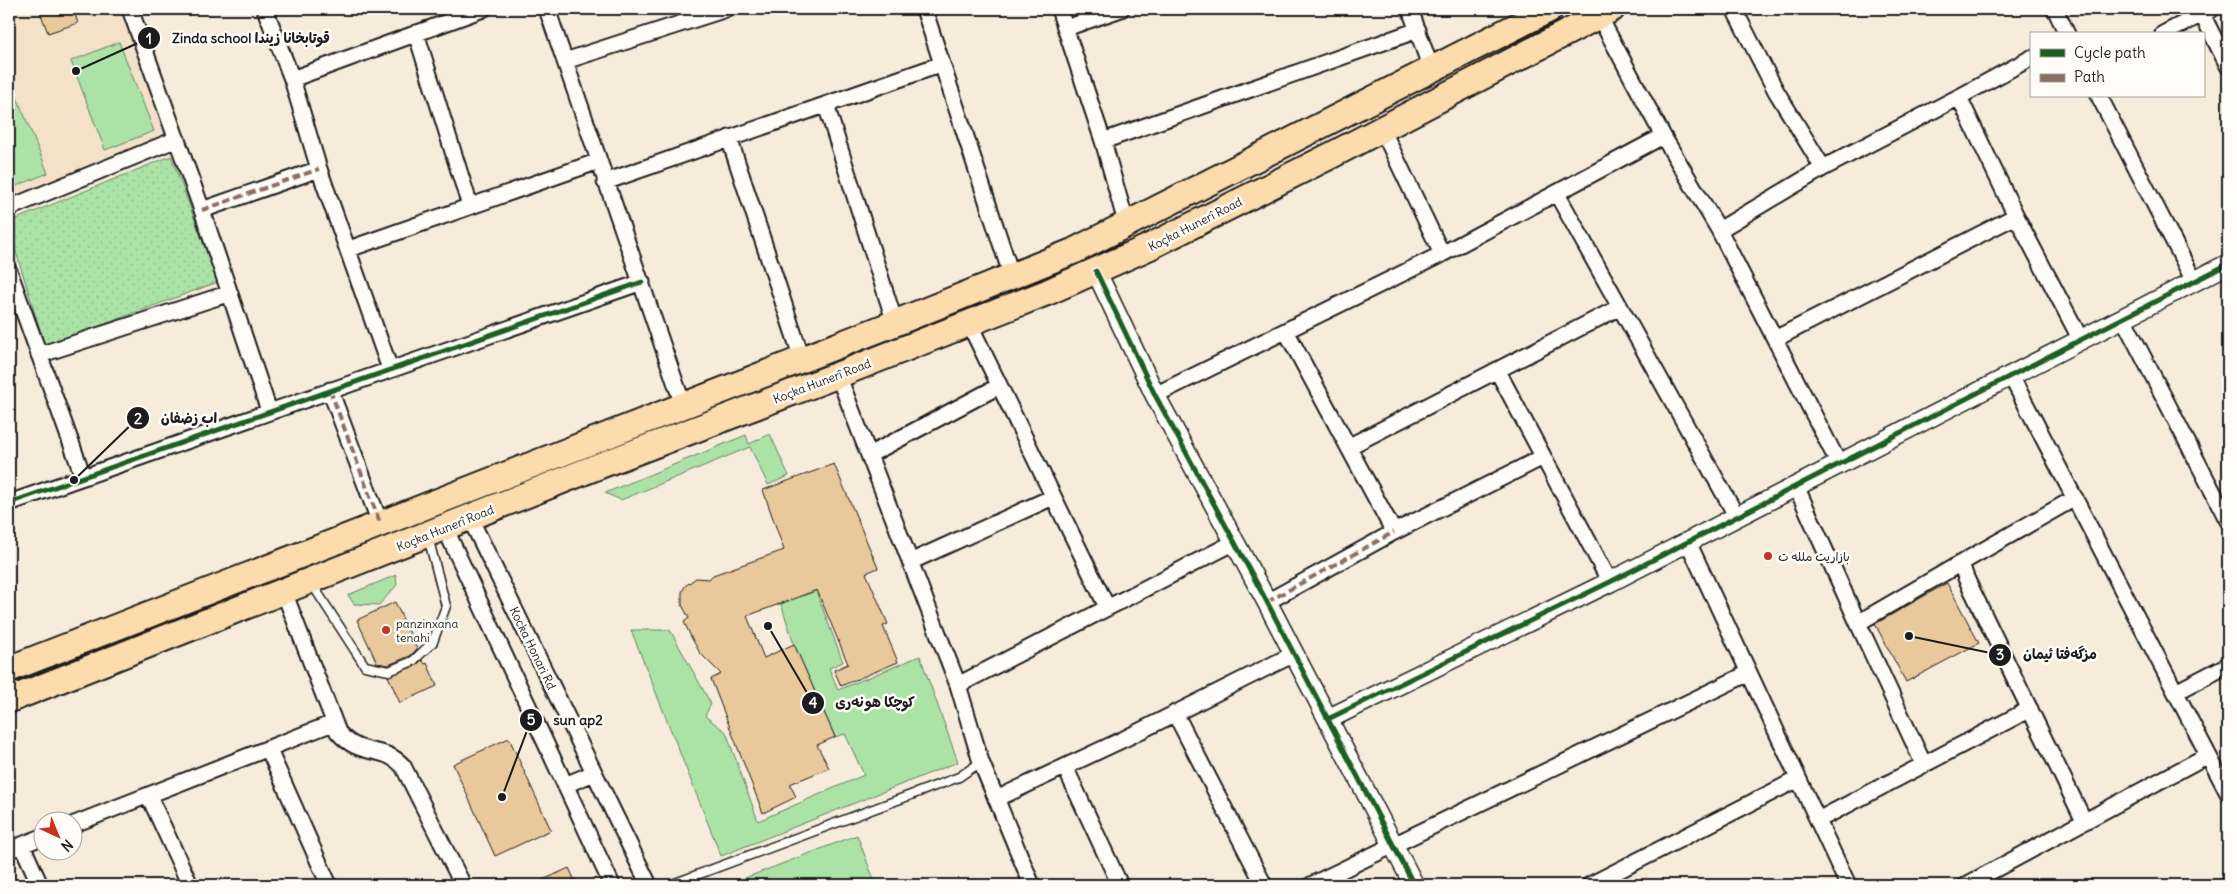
<svg xmlns="http://www.w3.org/2000/svg" width="2237" height="894" font-family="Delius,'Playpen Sans Arabic',sans-serif">
<style>
.built{fill:#f3e1c8}
.grass{fill:url(#grass-dots);stroke:#648061}
.green{fill:#abe3a6;stroke:#648061}
.building{fill:#e9c89b;stroke:#1c1c1c}
.lines{fill:none;stroke-linecap:round;stroke-linejoin:round}
.service-casing{stroke:#1c1c1c;stroke-width:11}
.minor-casing{stroke:#1c1c1c;stroke-width:19}
.tertiary-casing{stroke:#1c1c1c;stroke-width:22}
.primary-casing{stroke:#1c1c1c;stroke-width:29}
.service{stroke:#fdfcf7;stroke-width:8}
.minor{stroke:#fdfcf7;stroke-width:15}
.tertiary{stroke:#fdfcf7;stroke-width:19}
.primary{stroke:#fcdcac;stroke-width:25}
.quiet{stroke:#8d6e63;stroke-width:4;stroke-dasharray:8 4;stroke-linecap:butt}
.cycleway-casing{stroke:#fdfcf7;stroke-width:8}
.cycleway{stroke:#1b5e20;stroke-width:5}
.poi-dot{fill:#c8321e;stroke:#fdfcf7;stroke-width:2}
.labels{text-anchor:middle;dominant-baseline:central;stroke-width:5;stroke-linejoin:round;paint-order:stroke}
.street-label{font-size:12px;fill:#1c1c1c;stroke:#fdfcf7}
.poi-label{font-size:12px;fill:#1c1c1c;stroke:#fdfcf7;text-anchor:start}
.leader{fill:none;stroke:#1c1c1c;stroke-width:2}
.callout-dot{fill:#1c1c1c;stroke:#fdfcf7;stroke-width:2}
.mark-label{font-size:15px;text-anchor:middle;font-weight:bold;fill:#fff}
.callout-label{font-size:14px;text-anchor:middle;font-weight:bold;fill:#1c1c1c;stroke:#fdfcf7;stroke-width:5;stroke-linejoin:round;paint-order:stroke}
</style>
<defs>
<pattern id="grass-dots" width="8" height="8" patternUnits="userSpaceOnUse" patternTransform="scale(1.25)"><rect width="8" height="8" fill="#abe3a6"/><path d="M2 2h.1M6 6h.1" fill="none" stroke="#93c28e" stroke-width="1.8" stroke-linecap="round"/></pattern>
</defs>
<rect width="100%" height="100%" fill="#f7ecdb"/>
<filter id="ink" filterUnits="userSpaceOnUse"><feTurbulence type="fractalNoise" baseFrequency=".02" numOctaves="2"/><feDisplacementMap in="SourceGraphic" scale="10" xChannelSelector="R" yChannelSelector="G"/><feConvolveMatrix kernelMatrix="1 2 1 2 8 2 1 2 1" color-interpolation-filters="sRGB"/></filter>
<g filter="url(#ink)">
<!-- built -->
<path class="built" d="M9,9H120L165,134L9,199Z"/>
<!-- grass -->
<path class="grass" d="M171,156L218,282L45,346L9,229V222Z"/>
<!-- green -->
<path class="green" d="M119,42L154,131L105,150L71,61Z
M14,90L48,173L9,189V92Z
M770,434L789,476L768,485L750,447L621,500L605,493L746,435L749,444Z
M396,575L397,585L379,605L354,604L348,595Z
M816,591L843,662L829,668L838,690L920,656L958,762L721,856L631,630H670L711,704L705,716L726,732L758,821L864,775L845,734L835,737L794,644L781,604Z
M857,835L876,885H727Z"/>
<!-- building -->
<path class="building" d="M39,9H73L78,23L48,33Z
M834,464L878,568L866,573L888,624L883,626L898,662L841,686L834,670L848,664L817,590L747,616L764,658L794,644L835,737L817,745L829,768L790,784L796,797L763,813L711,679L721,674L700,653L691,637L684,622L689,618L682,605V592L685,586L696,578L709,579L713,575L784,550L763,490Z
M1947,583L1979,643L1906,682L1875,624Z
M395,602L417,649L410,656L388,665L377,663L357,620Z
M422,660L425,664L427,663L437,686L400,703L388,676L415,666Z
M509,738L551,830L495,856L453,764Z
M569,868L577,885H532Z"/>
<g class="lines">
<defs>
<path id="service" d="M312,584L365,666L389,671L413,661L433,642L446,606L428,537
M670,885L959,777L981,762"/>
<path id="minor" d="M130,9L202,210L269,411
M265,9L292,79L319,169L390,369
M547,9L683,405
M924,9L1012,277
M1059,9L1103,141L1127,226
M1410,9L1431,69
M2055,9L2067,34
M2202,14L2228,66
M1599,16L1663,136L1719,230L1839,464
M1066,28L1121,9
M416,33L470,206
M2163,34L2212,9
M565,61L726,9
M292,79L483,9
M2099,96L2194,281
M826,105L895,323
M1382,129L1442,254
M729,138L802,359
M1103,141L1418,30
M1823,168L1959,97
M605,182L942,64
M1557,194L1737,517
M9,208L177,139
M202,210L319,169
M2016,216L2081,340
M1719,230L1823,168L1776,91L1734,9
M349,249L599,161
M9,271L83,476
M2123,318L2228,521
M969,323L1107,607
M1286,331L1394,532
M1775,339L2016,216L1959,97L2031,58
M39,355L230,293
M1497,370L1610,582
M838,375L958,685L981,762L1032,885
M2011,376L2228,793
M330,390L380,523
M1155,395L1442,254L1663,136
M1350,446L1620,307
M869,455L999,386
M1796,486L1858,623L1961,563L1966,578L2084,821
M9,503L642,282
M470,518L649,885
M445,528L612,885
M1688,542L1848,885
M910,562L1053,497
M1961,563L2075,498
M284,592L338,732C361,759 383,744 403,766L463,885
M1267,602L1394,532L1543,457
M1858,623L1924,765
M958,685L1235,542
M2176,692L2228,665
M1175,713L1264,885
M268,748L329,885
M1065,767L1120,885
M565,785L594,773
M149,796L190,885
M996,799L1124,739L1294,654
M1818,820L2030,709
M72,825L333,723
M22,845L40,885
M9,850L42,837
M1311,885L1749,673
M1590,885L1798,779
M1966,885L2208,755"/>
<path id="tertiary" d="M1096,271L1155,395L1267,602L1414,885
M1328,719L1610,582L2228,264"/>
<path id="primary" d="M9,669L895,323L1074,251L1550,9
M9,700L604,464L838,375L1048,292L1149,247L1332,155L1612,9"/>
</defs>
<!-- service casing -->
<use href="#service" class="service-casing"/>
<!-- minor casing -->
<use href="#minor" class="minor-casing"/>
<!-- tertiary casing -->
<use href="#tertiary" class="tertiary-casing"/>
<!-- primary casing -->
<use href="#primary" class="primary-casing"/>
<!-- service -->
<use href="#service" class="service"/>
<!-- minor -->
<use href="#minor" class="minor"/>
<!-- tertiary -->
<use href="#tertiary" class="tertiary"/>
<!-- primary -->
<use href="#primary" class="primary"/>
<!-- quiet -->
<path class="quiet" d="M202,210L319,169
M330,390L380,523
M1267,602L1394,532"/>
<defs>
<path id="cycleway" d="M1096,271L1155,395L1267,602L1414,885
M9,503L642,282
M1328,719L1610,582L2228,264"/>
</defs>
<!-- cycleway casing -->
<use href="#cycleway" class="cycleway-casing"/>
<!-- cycleway -->
<use href="#cycleway" class="cycleway"/>
</g>
</g>
<!-- markers -->
<g class="poi-dot">
<circle cx="1768" cy="556" r="5"/>
<circle cx="386" cy="630" r="5"/>
</g>
<g class="labels">
<!-- street labels -->
<g class="street-label">
<text transform="translate(1195 224) rotate(-27)">Koçka Hunerî Road</text>
<text transform="translate(822 381) rotate(-21)">Koçka Hunerî Road</text>
<text transform="translate(445 528) rotate(-22)">Koçka Hunerî Road</text>
<text transform="translate(533 648) rotate(64)">Kocka Honari Rd</text>
</g>
<!-- poi labels -->
<g class="poi-label">
<text x="1778" y="556">بازاريت ملله ت</text>
<text x="396" y="623">panzinxana<tspan x="396" dy="14">tenahi</tspan></text>
</g>
</g>
<!-- callouts -->
<path class="leader" d="M76 71L149 38M74 480L138 418M1909 636L2000 655M768 626L813 703M502 797L531 720"/>
<g class="callout-dot">
<circle cx="76" cy="71" r="5"/>
<circle cx="74" cy="480" r="5"/>
<circle cx="1909" cy="636" r="5"/>
<circle cx="768" cy="626" r="5"/>
<circle cx="502" cy="797" r="5"/>
<circle cx="149" cy="38" r="12"/>
<circle cx="138" cy="418" r="12"/>
<circle cx="2000" cy="655" r="12"/>
<circle cx="813" cy="703" r="12"/>
<circle cx="531" cy="720" r="12"/>
</g>
<g class="mark-label">
<text x="149" y="44">1</text>
<text x="138" y="424">2</text>
<text x="2000" y="660">3</text>
<text x="813" y="708">4</text>
<text x="531" y="725">5</text>
</g>
<g class="callout-label">
<text x="251" y="43">Zinda school قوتابخانا زیندا</text>
<text x="189" y="423">اب زضفان</text>
<text x="2060" y="659">مزگەفتا ئيمان</text>
<text x="875" y="707">كوچكا هونەری</text>
<text x="578" y="725">sun ap2</text>
</g>
<!-- margin -->
<rect width="2237" height="894" fill="none" stroke="#fdfcf7" stroke-width="30"/>
<rect x="15" y="15" width="2207" height="864" fill="none" stroke="#1c1c1c" stroke-width="2" filter="url(#ink)"/>
<!-- legend -->
<rect x="2030" y="32" width="175" height="65" fill="#fdfcf7" stroke="#a3a29f"/>
<rect x="2040" y="49" width="25" height="8" fill="#1b5e20" stroke="#a3a29f"/>
<text x="2074" y="58" font-size="15" fill="#1c1c1c">Cycle path</text>
<rect x="2040" y="74" width="25" height="8" fill="#8d6e63" stroke="#a3a29f"/>
<text x="2074" y="82" font-size="15" fill="#1c1c1c">Path</text>
<!-- north arrow -->
<g transform="translate(58 836) rotate(136)"><circle r="24" fill="#fdfcf7" stroke="#a3a29f"/>
<path d="M0-4L9 19L0 12L-9 19Z" fill="#c8321e"/>
<text y="-8" font-size="14" font-weight="bold" text-anchor="middle" fill="#1c1c1c">N</text>
</g>
</svg>
